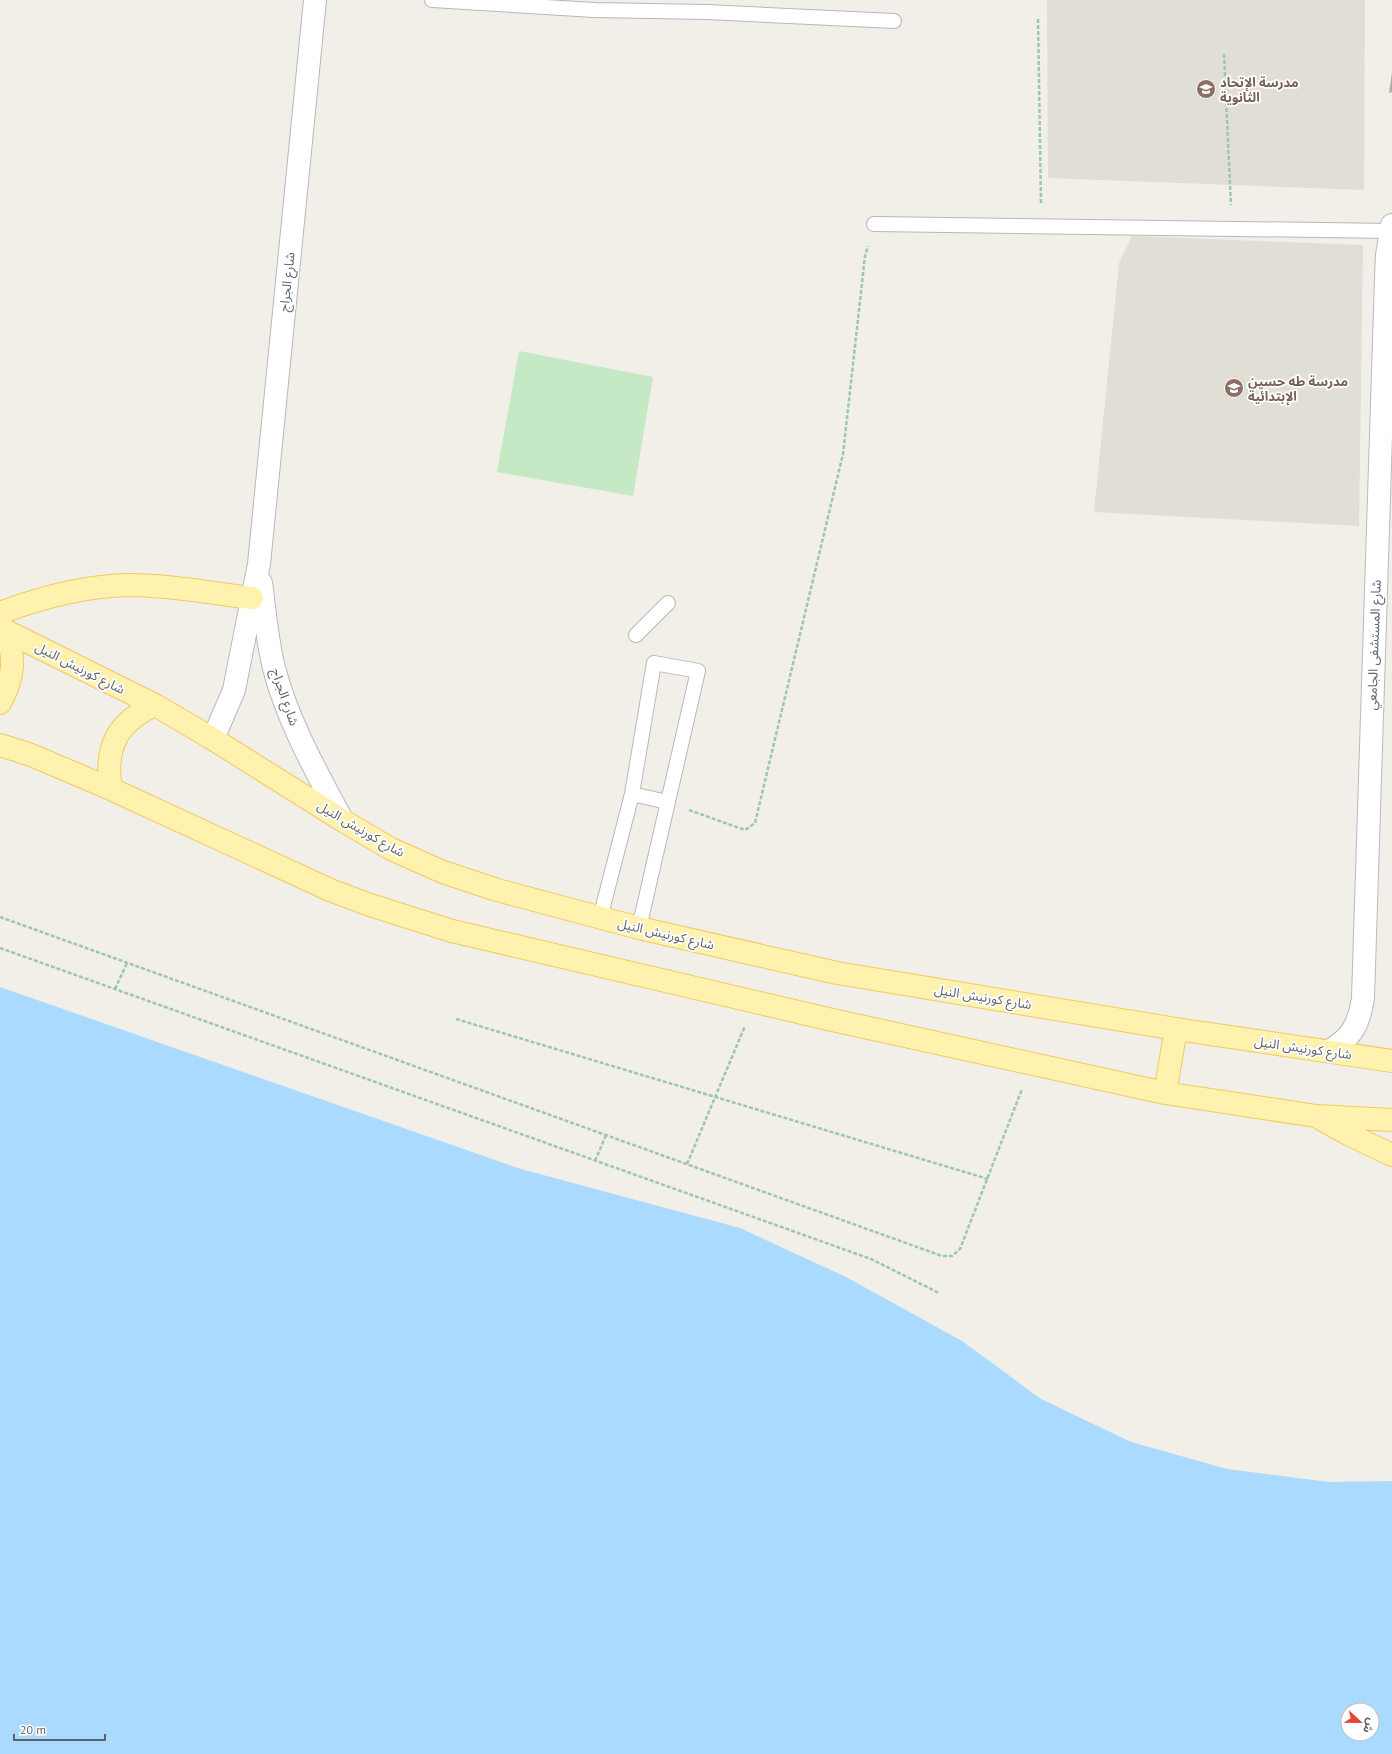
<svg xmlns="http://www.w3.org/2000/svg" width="1392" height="1754" font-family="'PT Sans','Noto Sans Arabic',sans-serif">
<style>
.education{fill:#e1ded6}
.green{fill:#c5e8c5}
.water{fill:#aadaff;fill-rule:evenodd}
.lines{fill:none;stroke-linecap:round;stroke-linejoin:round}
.lane-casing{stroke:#b5b8bc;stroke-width:16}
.street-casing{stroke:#b5b8bc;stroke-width:24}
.secondary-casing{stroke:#b6babf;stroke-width:24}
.primary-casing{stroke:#f2c960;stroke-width:24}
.path{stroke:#9cc7a9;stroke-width:2.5;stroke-dasharray:4 2;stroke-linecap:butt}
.lane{stroke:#fff;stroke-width:14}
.street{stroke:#fff;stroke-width:22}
.secondary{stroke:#fff;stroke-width:22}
.primary{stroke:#fff2af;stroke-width:22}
.wall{fill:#afaea9}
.labels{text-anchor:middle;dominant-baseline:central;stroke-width:3.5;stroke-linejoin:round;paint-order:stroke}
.education-label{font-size:13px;font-weight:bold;fill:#785e54;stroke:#fff;text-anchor:start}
.street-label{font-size:13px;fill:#5f6368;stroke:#fff}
</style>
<rect width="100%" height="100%" fill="#f1efe8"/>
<!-- education -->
<path class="education" d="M1047,0H1365L1364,190L1048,178Z
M1132,236L1363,245L1359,526L1094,512L1119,263Z"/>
<!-- green -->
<path class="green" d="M519,351L653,377L633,496L497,472Z"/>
<!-- water -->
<path class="water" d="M0,987L521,1169L740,1228L846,1277L962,1341L1041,1399L1131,1442L1227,1469L1329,1482L1392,1481V1754H0ZM1348,1710H1372V1734H1348Z"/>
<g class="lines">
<defs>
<path id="lane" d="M432,0L594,10L707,12L894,21
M874,224L1392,231
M636,635L668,603
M632,794L667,802
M600,918L632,794L654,663L698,671L639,928"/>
<path id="street" d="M261,583C265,612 267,640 274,668C288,722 316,771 342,820
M213,739L234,690L259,564L315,0"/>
<path id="secondary" d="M1329,1051C1352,1038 1359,1024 1363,998L1386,278L1387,255L1392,225"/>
<path id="primary" d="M0,613C42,597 83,586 128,585C169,585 211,593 252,598
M0,628L155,705L213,739L342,820L391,849L443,872L497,890L639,928L837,973L1176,1029L1392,1061
M0,703C14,678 15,659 7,631
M0,745L31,755L111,789L330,890L370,905L452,931L828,1019L1165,1093L1316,1116L1392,1120
M111,789C104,748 117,722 155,705
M1165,1093L1176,1029
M1321,1119L1348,1134L1392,1155"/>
</defs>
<!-- lane casing -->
<use href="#lane" class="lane-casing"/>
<!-- street casing -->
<use href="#street" class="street-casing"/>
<!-- secondary casing -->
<use href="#secondary" class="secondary-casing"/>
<!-- primary casing -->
<use href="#primary" class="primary-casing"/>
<!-- path -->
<path class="path" d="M1038,19L1041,203
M1224,54L1231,205
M689,810L745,830L755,823L843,454L865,256L868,246
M0,917L942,1256H952L960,1249L1022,1089
M0,948L871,1259L939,1293
M115,989L127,963
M456,1019L988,1179
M595,1161L606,1135
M687,1164L745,1026"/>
<!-- lane -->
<use href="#lane" class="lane"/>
<!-- street -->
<use href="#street" class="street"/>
<!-- secondary -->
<use href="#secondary" class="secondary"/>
<!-- primary -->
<use href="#primary" class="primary"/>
</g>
<!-- wall -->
<path class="wall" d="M1392,72V92L1389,93Z"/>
<!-- icons -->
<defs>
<symbol id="school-disc" viewBox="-11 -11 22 22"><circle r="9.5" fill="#8d6e63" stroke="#fff"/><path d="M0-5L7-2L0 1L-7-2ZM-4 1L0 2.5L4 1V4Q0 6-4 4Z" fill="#fff"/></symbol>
</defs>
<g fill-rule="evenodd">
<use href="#school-disc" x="1195" y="78" width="22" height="22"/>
<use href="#school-disc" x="1223" y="377" width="22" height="22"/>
</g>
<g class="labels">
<!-- education labels -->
<g class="education-label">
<text x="1220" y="82">مدرسة الإتحاد<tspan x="1220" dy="15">الثانوية</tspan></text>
<text x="1248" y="381">مدرسة طه حسين<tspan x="1248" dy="15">الإبتدائية</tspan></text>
</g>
<!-- street labels -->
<g class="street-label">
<text transform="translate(287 282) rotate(-84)">شارع الجراج</text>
<text transform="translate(1374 645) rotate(-88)">شارع المستشفى الجامعي</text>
<text transform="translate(80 668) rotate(27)">شارع كورنيش النيل</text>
<text transform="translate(285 697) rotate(71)">شارع الجراج</text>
<text transform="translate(361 829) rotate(30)">شارع كورنيش النيل</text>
<text transform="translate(666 934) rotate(13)">شارع كورنيش النيل</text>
<text transform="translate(983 997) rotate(9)">شارع كورنيش النيل</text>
<text transform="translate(1303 1048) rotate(8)">شارع كورنيش النيل</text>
</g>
</g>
<!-- north arrow -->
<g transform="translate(1360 1722) rotate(112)"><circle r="19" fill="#ffffff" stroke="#bfc1c3"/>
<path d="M0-3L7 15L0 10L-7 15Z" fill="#ea4335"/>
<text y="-6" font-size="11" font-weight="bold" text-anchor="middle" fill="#5f6368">ش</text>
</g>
<!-- scale -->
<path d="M14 1734v6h91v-6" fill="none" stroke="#5f6368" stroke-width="2"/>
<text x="20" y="1734" font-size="12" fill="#5f6368" stroke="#ffffff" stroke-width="3" paint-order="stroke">20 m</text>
</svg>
